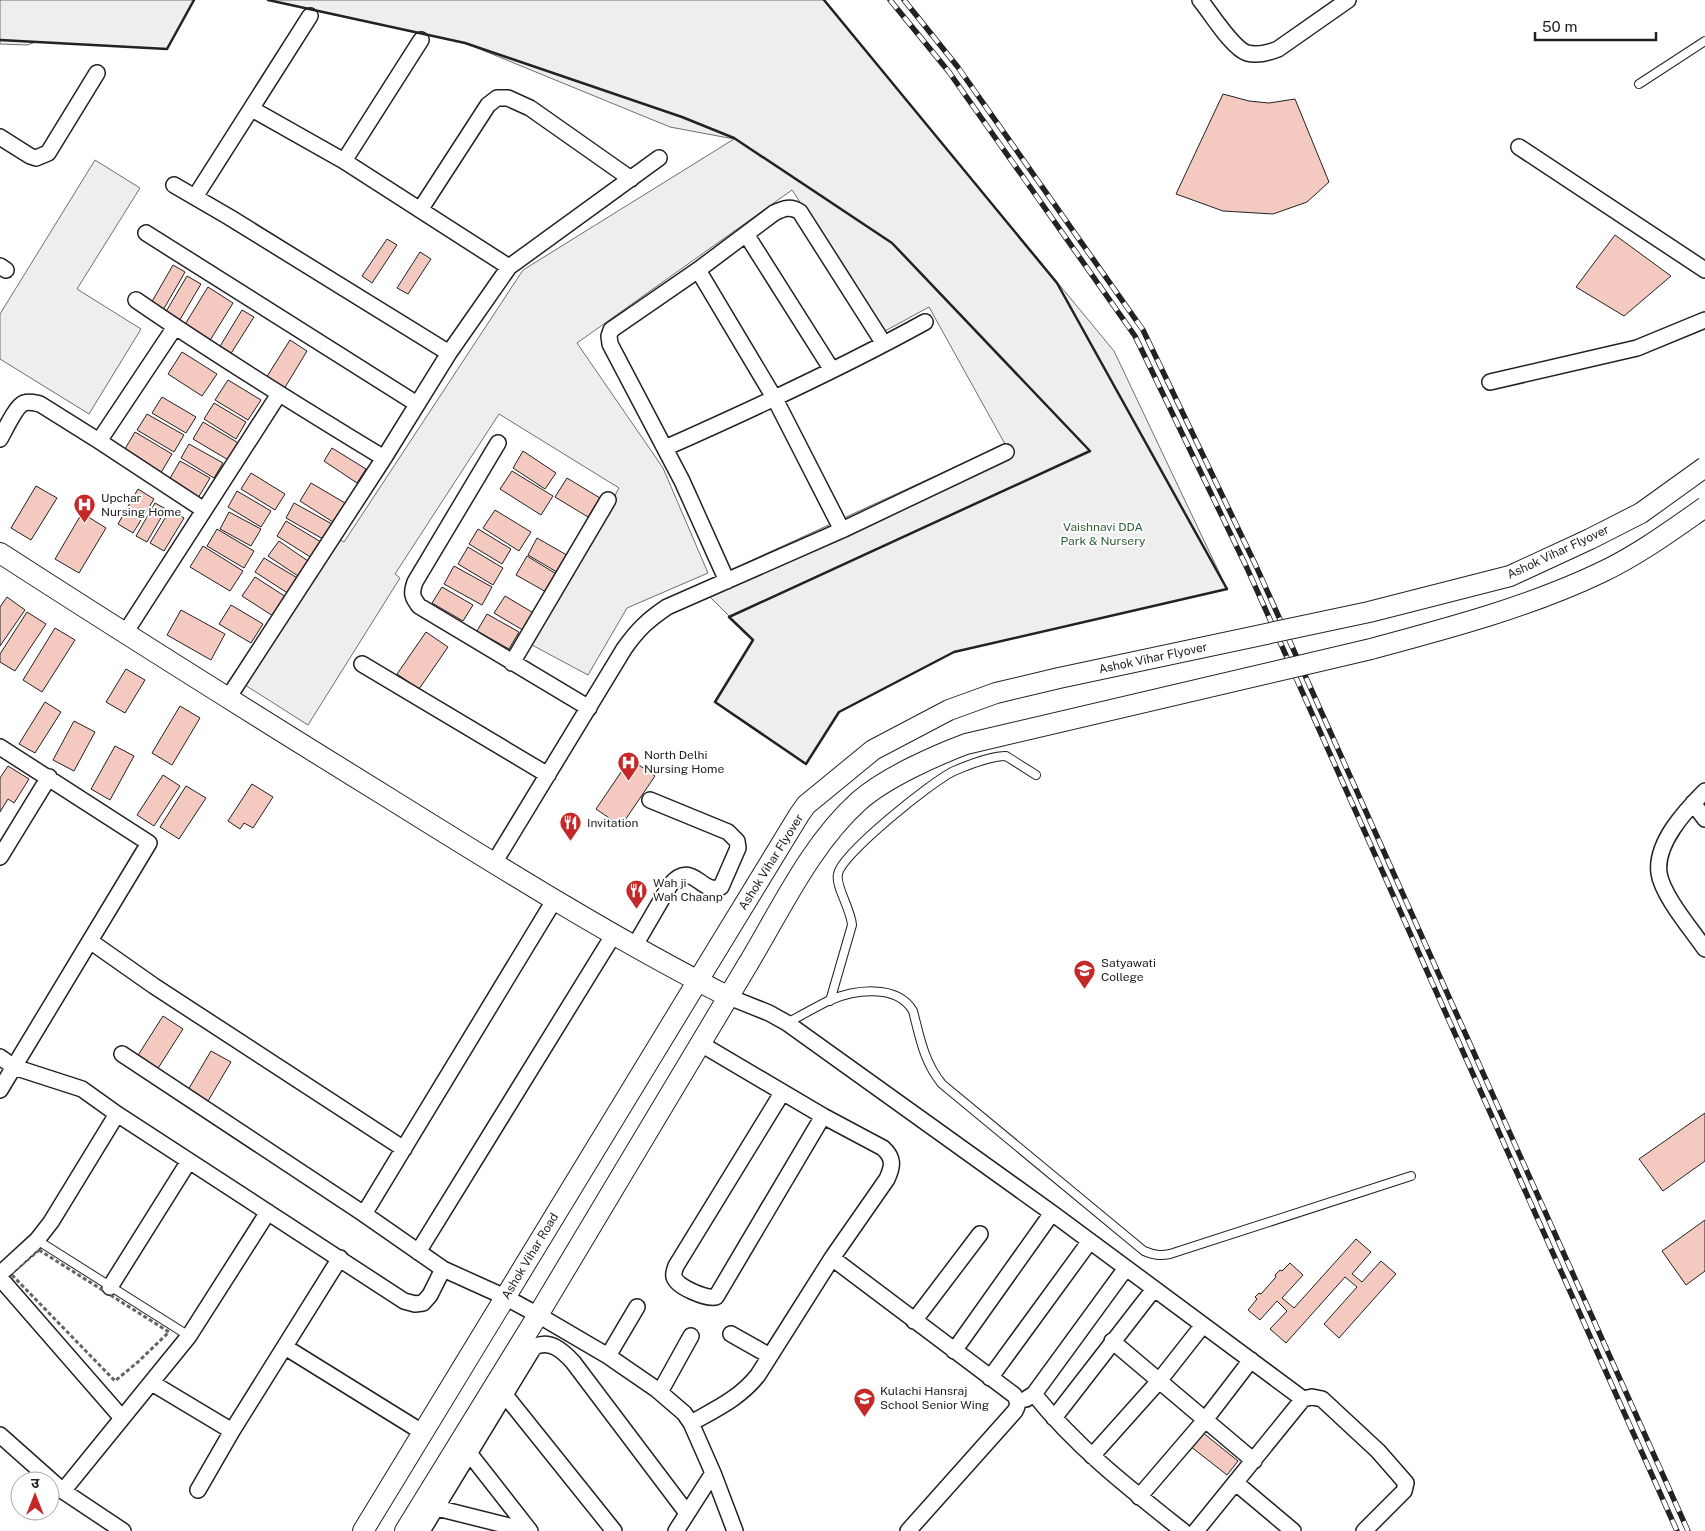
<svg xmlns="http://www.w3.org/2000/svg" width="1705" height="1531" font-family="'Public Sans','Noto Sans Devanagari',sans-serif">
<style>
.green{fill:#eee;stroke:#6f6f6f}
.building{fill:#f3c9c0;stroke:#222}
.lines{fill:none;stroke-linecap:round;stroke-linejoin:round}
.lane-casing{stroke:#222;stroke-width:10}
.street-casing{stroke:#222;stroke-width:18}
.secondary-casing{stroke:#222;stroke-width:22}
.path{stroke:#646464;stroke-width:3;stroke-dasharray:4 2.5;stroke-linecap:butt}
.lane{stroke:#fff;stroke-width:8}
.street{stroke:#fff;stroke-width:15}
.secondary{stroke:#fff;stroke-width:20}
.rail-casing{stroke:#222;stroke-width:5.5}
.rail{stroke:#fff;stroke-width:4;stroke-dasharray:11;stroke-linecap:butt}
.secondary-bridge-casing{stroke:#222;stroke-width:22;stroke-linecap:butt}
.secondary-bridge{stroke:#fff;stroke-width:20}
.wall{stroke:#222;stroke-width:2.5}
.labels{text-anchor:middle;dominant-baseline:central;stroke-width:4;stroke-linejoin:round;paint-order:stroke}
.poi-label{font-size:12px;fill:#222;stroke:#fff;text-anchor:start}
.park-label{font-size:12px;fill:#2f5e38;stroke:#fff}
.street-label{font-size:12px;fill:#222;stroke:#fff}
</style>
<rect width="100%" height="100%" fill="#fff"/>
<!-- green -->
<path class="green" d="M0,0H194L167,49L36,42L27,45L0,44Z
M268,0H824L1114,351L1227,589L954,652L839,712L806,764L715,702L753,640L698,585L1005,444L929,307L885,331L792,190L577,343L663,468L708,573L627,608L588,675L532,645L619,488L499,414L395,574L400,578L308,725L245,685L337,538L344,542L523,270L734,139L670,127L465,43Z
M95,160L140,188L77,289L141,329L89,414L0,359V314Z"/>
<!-- building -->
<path class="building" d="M1223,94L1249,101L1269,103L1295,99L1329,182L1307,202L1273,214L1223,211L1176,194Z
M1615,235L1671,276L1624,316L1576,287Z
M387,239L397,245L372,283L362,276Z
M420,252L431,259L408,294L397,288Z
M173,265L185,272L162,312L150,305Z
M187,276L201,284L178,323L164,315Z
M208,287L233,303L209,342L184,326Z
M242,310L254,317L230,355L219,348Z
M290,340L307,351L284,389L266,378Z
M182,352L217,374L202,396L168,374Z
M228,380L261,400L248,420L215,400Z
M162,397L196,417L186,433L152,413Z
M214,403L246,422L236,439L204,419Z
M147,414L184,435L174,452L137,430Z
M203,422L240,444L230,461L193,439Z
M135,432L172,454L159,476L122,454Z
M189,444L223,463L214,478L181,458Z
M332,448L366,469L357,483L324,461Z
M523,451L556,473L545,489L513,468Z
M180,461L210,478L198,498L169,480Z
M512,471L553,496L541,515L500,489Z
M251,473L285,494L275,510L241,489Z
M567,478L600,498L588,517L555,497Z
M311,483L345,503L333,522L300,501Z
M36,486L57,498L31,540L11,528Z
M138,489L154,499L133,533L118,524Z
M237,491L271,511L261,527L228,507Z
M155,503L166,509L147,542L136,536Z
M294,503L332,524L323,539L286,518Z
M170,510L184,518L164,551L150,543Z
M495,510L531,532L519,551L483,528Z
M229,512L261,529L251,546L220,529Z
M82,513L106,528L79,573L55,559Z
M286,521L321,542L312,558L277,536Z
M217,529L254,551L244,568L207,546Z
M478,529L511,549L502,564L469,544Z
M537,538L572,558L562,575L528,555Z
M279,541L308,561L298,576L268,556Z
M203,546L243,571L230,591L190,567Z
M468,547L503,568L493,585L458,564Z
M527,556L558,575L548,593L516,575Z
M264,558L299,579L289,594L255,572Z
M454,566L492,587L482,605L444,584Z
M255,577L286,597L273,616L242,596Z
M442,587L473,605L463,621L432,603Z
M505,596L537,615L526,632L494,613Z
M7,597L25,610L0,646V607Z
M231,605L263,624L251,643L219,624Z
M181,610L225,634L211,660L167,635Z
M27,612L46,624L15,671L0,662V654Z
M487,614L519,632L509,649L477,631Z
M55,628L75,640L42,692L23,680Z
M426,632L448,647L419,689L397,674Z
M126,669L145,680L125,713L106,702Z
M45,702L61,712L35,753L19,744Z
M180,706L200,718L172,765L152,753Z
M74,721L95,732L74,771L53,760Z
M115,746L134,756L110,800L91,789Z
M630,759L655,776L621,826L596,809Z
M8,766L29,779L14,803L8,799L0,812V778Z
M163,775L180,786L154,826L137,815Z
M252,784L273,797L253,828L244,823L240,829L228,821Z
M186,786L206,798L179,839L160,827Z
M163,1016L183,1029L155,1073L135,1060Z
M211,1051L231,1062L208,1101L188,1090Z
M1705,1113V1161L1663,1191L1639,1159Z
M1705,1220V1271L1686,1285L1662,1251Z
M1356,1239L1371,1252L1352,1274L1362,1282L1381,1261L1396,1274L1339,1338L1324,1324L1357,1287L1345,1277L1286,1343L1270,1329L1287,1311L1277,1301L1260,1320L1248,1310L1257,1299L1255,1297L1259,1293L1261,1294L1276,1277L1275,1275L1280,1270L1282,1271L1290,1263L1303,1275L1282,1298L1294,1308Z
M1202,1432L1238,1461L1227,1475L1190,1446Z"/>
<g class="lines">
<defs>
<path id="lane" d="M1639,84L1705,41
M830,1001L852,925C851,909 835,886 838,874C841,854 934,780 954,771C968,765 991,756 1006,756L1036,775
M787,1023C800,1016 814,1008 828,1001C853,990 897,983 913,1011C920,1038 924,1062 942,1084L1144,1251C1154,1255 1160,1256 1170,1254L1411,1176
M37,1240L189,1336"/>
<path id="street" d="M1200,0C1211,13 1232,48 1247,53C1258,56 1268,53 1278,49L1348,0
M252,109L344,161L509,267
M0,137L30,156L36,158L48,153L97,73
M1519,147L1705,270
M344,161L421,40
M174,185L229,217L449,353
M195,197L310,16
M420,210L488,105L497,98H508L530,108L631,179
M146,233L417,404
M746,234L832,370
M0,266L6,270
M698,270L775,399L842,530
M136,300C217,356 300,407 384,458
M1490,382L1637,348L1705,320
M0,439C5,430 16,406 24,403C30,401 35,403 40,404L99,441L204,510
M99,441L175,327
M498,443L415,582C411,593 412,597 419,606L589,708
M665,448C753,409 840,369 925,322
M727,581L682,481L610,344L609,336L611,330L698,270L774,213C784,208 791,206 800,212L884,344
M125,633L279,394
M512,663L608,500
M362,664L548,775
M228,698L384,458L449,353L509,267L659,158
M0,747L149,843L0,1090
M1705,791C1686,810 1655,843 1659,873C1662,895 1692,930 1705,949
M1693,803L1705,819
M0,857L49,777
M494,863L624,649C638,629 648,620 667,607L842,530L1006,452
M90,941L154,986L404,1149
M634,947L670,885C693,858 701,896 721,887L738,848L737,841L728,832L650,800
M729,997L769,1013L787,1023L1052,1213L1303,1399
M122,1054L364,1214L443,1269L505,1297L538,1315L608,1356L656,1389L684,1413L691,1423L713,1473L735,1531
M0,1057L14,1067L82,1089L117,1114L404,1301L415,1304L423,1303L430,1295L443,1269
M782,1093L676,1266C675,1269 673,1273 674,1277C677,1287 706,1299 716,1297L823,1116
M364,1214L555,899
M418,1252L614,934
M832,1258L1014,1395C1018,1401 1019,1404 1015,1411L908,1531
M0,1274L37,1240L51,1222L117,1114
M0,1278L122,1418
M110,1287L189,1161
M914,1321L980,1234
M731,1334L770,1356
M1112,1341L1254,1461
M285,1347L422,1432
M954,1351L1052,1213
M608,1356L637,1307
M990,1378L1090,1241
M152,1383L232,1431
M660,1392L691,1336
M1034,1394C1076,1447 1130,1489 1183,1531
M505,1395L614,1531
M1026,1399L1034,1394L1126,1268
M1054,1418L1154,1289
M691,1423C716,1409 740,1398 758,1375L832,1258L887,1179C893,1166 894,1158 883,1148L823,1116L701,1044
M0,1435L63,1491L123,1531
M469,1453L530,1531
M1092,1456L1159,1381L1203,1325
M1236,1483L1293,1531
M198,1490L232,1431L340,1258
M63,1491L189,1336L268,1212
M1139,1497L1205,1420L1251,1360
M437,1508L529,1531
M422,1531L534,1347C550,1339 563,1351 573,1362L687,1513
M676,1531L713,1473
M1196,1531L1303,1399L1312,1397L1322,1399L1378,1451L1406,1483L1404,1491L1364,1531"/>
<path id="secondary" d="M0,553C130,637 261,719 392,800C503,869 613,938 729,997
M363,1531L719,946
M405,1531L538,1315L748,964"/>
</defs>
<!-- lane casing -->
<use href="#lane" class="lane-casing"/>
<!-- street casing -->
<use href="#street" class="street-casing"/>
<!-- secondary casing -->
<use href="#secondary" class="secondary-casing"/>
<!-- path -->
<path class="path" d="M39,1250L169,1332L139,1361L115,1381L11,1274Z"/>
<!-- lane -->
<use href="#lane" class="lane"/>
<!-- street -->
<use href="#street" class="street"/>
<!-- secondary -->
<use href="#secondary" class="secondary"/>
<defs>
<path id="rail" d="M890,0L949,72L1135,336L1247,568L1677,1531
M904,0L957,66L1143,330L1256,566L1688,1531"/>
</defs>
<!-- rail casing -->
<use href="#rail" class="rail-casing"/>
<!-- rail -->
<use href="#rail" class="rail"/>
<defs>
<path id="secondary-bridge" d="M719,946L799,815L806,805L873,750L949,710L996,693L1059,678L1369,612L1510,576L1590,539L1641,513L1705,467
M748,964C781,909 811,844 859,801C885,778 934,756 966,744L1371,649C1449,628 1529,607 1602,572C1638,555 1672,530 1705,507"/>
</defs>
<!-- secondary-bridge casing -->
<use href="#secondary-bridge" class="secondary-bridge-casing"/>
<!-- secondary-bridge -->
<use href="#secondary-bridge" class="secondary-bridge"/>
<!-- wall -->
<path class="wall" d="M268,0L465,43L682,117L734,138L892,243L1090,451L729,617L753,640L715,702L806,764L839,712L954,652L1227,589L1057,283L824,0
M0,40L167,49L194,0"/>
</g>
<!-- icons -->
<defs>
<symbol id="hospital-pin" viewBox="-11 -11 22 30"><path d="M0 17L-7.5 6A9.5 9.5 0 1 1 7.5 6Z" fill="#c62828" stroke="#fff"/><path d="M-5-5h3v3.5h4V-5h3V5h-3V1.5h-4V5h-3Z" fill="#fff"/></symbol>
<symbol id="restaurant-pin" viewBox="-11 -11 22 30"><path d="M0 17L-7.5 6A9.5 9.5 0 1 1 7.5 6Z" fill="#c62828" stroke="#fff"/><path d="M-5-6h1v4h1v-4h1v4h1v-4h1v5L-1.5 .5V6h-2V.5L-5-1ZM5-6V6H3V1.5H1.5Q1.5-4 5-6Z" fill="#fff"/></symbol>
<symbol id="school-pin" viewBox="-11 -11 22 30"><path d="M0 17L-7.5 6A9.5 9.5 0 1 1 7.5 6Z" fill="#c62828" stroke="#fff"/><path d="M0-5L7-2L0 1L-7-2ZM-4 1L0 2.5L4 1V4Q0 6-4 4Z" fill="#fff"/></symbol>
</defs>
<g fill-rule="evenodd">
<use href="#hospital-pin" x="72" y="492" width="25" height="34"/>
<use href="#hospital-pin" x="616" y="750" width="25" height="34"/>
<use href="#restaurant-pin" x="558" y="810" width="25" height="34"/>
<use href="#restaurant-pin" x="624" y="878" width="25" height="34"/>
<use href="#school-pin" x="1072" y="958" width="25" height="34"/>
<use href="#school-pin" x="852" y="1386" width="25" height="34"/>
</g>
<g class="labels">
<!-- poi labels -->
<g class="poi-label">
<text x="101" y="498">Upchar<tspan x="101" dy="14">Nursing Home</tspan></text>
<text x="644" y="755">North Delhi<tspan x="644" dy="14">Nursing Home</tspan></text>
<text x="587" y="823">Invitation</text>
<text x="653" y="883">Wah ji<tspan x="653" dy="14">Wah Chaanp</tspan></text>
<text x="1101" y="963">Satyawati<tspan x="1101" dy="14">College</tspan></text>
<text x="880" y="1391">Kulachi Hansraj<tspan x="880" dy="14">School Senior Wing</tspan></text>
</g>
<!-- park labels -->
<g class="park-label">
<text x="1103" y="527">Vaishnavi DDA<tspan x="1103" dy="14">Park &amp; Nursery</tspan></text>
</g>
<!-- street labels -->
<g class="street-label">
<text transform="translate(1558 552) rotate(-25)">Ashok Vihar Flyover</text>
<text transform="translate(1153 658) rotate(-12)">Ashok Vihar Flyover</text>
<text transform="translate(771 862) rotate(-58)">Ashok Vihar Flyover</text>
<text transform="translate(530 1256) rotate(-59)">Ashok Vihar Road</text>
</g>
</g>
<!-- north arrow -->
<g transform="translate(35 1496)"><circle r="24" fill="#ffffff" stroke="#a7a7a7"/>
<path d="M0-4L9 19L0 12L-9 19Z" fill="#c62828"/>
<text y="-8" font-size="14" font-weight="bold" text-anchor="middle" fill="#222222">उ</text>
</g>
<!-- scale -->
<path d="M1535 32v8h121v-8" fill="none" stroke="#222222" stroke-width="2.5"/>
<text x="1542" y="32" font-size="15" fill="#222222" stroke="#ffffff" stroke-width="4" paint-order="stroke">50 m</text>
</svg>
